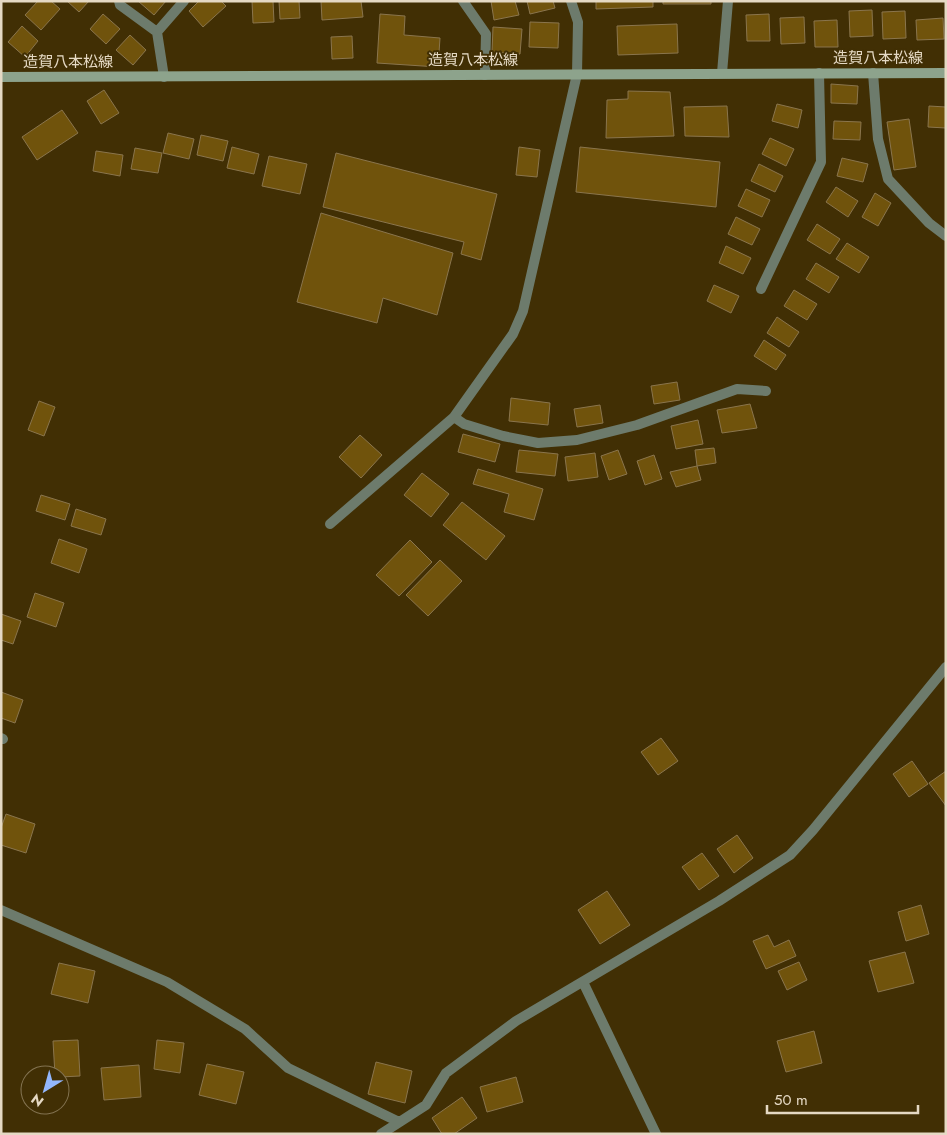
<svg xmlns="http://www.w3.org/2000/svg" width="947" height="1135" font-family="Jost,'Noto Sans JP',sans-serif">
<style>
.building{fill:#70530c;stroke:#8a754d}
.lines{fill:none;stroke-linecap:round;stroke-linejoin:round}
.minor{stroke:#6d7b6c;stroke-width:10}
.secondary{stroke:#8da38c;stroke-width:10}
.labels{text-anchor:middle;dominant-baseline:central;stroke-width:4;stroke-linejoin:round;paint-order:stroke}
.street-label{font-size:15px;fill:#e5d9c4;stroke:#412f04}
</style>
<rect width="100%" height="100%" fill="#412f04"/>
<!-- building -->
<path class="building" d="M38,1H51L60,9L41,30L25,15Z
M67,1H89L79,12Z
M138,1H166L154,15Z
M199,1H221L226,6L203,27L189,11Z
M252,1H273L274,22L253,23Z
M279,1H299L300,18L280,19Z
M321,1H361L363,17L322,20Z
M491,1H515L519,15L494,20Z
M527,1H553L555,8L530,14Z
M596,1H653V7L596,9Z
M663,1H711V4H663Z
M872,10L873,36L850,37L849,11Z
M905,11L906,38L883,39L882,12Z
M103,14L120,29L106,44L90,29Z
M380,14L405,16L404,35L440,38L438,67L377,63Z
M769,14L770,41H747L746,15Z
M804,17L805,43L781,44L780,18Z
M943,18L944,39L917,40L916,20Z
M837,20L838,47H815L814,21Z
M530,22L559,23L558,48L529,47Z
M677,24L678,53L618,55L617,26Z
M22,26L38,41L25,57L8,42Z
M493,27L522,29L520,54L492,52Z
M130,35L146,50L133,65L116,50Z
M352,36L353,58L332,59L331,37Z
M831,84L858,86L857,104L831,103Z
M104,90L119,113L101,124L87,101Z
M628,91L670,92L674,136L606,138L607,100L628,99Z
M777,104L802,110L798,128L772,121Z
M727,106L729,137L685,136L684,107Z
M929,106L946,107V128L928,127Z
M62,110L78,133L37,160L22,137Z
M909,119L916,167L894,170L887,122Z
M834,121L861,122L860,140L833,139Z
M168,133L194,139L189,159L163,153Z
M201,135L228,141L223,161L197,155Z
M770,138L794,149L786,166L762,154Z
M232,147L259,154L254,174L227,168Z
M519,147L540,150L537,177L516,175Z
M580,147L720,162L716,207L576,192Z
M135,148L162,153L158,173L131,169Z
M96,151L123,155L120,176L93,171Z
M336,153L497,194L481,260L461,254L464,242L323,207Z
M269,156L307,164L300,194L262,186Z
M842,158L868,164L863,182L837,176Z
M759,164L783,176L775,192L751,181Z
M836,187L858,201L848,217L826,202Z
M746,189L770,200L762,217L738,206Z
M875,193L891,203L878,226L862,217Z
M321,213L453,253L437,315L383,298L377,323L297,302Z
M736,217L760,229L752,245L728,234Z
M817,224L840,239L830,254L807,240Z
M847,243L869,257L859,273L836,259Z
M726,246L751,258L743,274L719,263Z
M816,263L839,277L829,293L806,279Z
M714,285L739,296L731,313L707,301Z
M794,290L817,304L807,320L784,306Z
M777,317L799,332L789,347L767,333Z
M764,340L786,355L776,370L754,356Z
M677,382L680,400L654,404L651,386Z
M511,398L550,403L548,425L509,421Z
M39,401L55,407L44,436L28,430Z
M750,404L757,428L722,433L717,410Z
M600,405L603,423L577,427L574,409Z
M698,420L703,444L676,449L671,426Z
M463,434L500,444L495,462L458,452Z
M360,435L382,455L361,478L339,457Z
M714,448L716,463L697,466L695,450Z
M519,450L558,454L555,476L516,472Z
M618,450L627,474L609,480L601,456Z
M595,453L598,477L568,481L565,457Z
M654,455L662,479L645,485L637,461Z
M697,466L701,480L676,487L670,472Z
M478,469L543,489L534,520L504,512L509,494L473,484Z
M422,473L449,494L431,517L404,495Z
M41,495L70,504L65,520L36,511Z
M462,502L505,536L486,560L443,525Z
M76,509L106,519L101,535L71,526Z
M59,539L87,549L79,573L51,563Z
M410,540L432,562L399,596L376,575Z
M440,560L462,581L428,616L406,595Z
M35,593L64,603L56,627L27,617Z
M1,614L21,621L13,644L1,640Z
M1,692L23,700L15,723L1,718Z
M661,738L678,761L658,775L641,752Z
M912,761L928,784L909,797L893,774Z
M946,771V806L929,783Z
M6,814L35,824L26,853L1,845V828Z
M737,835L753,858L734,873L717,849Z
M702,853L719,876L699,890L682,867Z
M607,891L630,925L600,944L578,910Z
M921,905L929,934L906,941L898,912Z
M768,935L774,947L789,940L796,956L766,969L753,941Z
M905,952L914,983L878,992L869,961Z
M799,962L807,980L787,990L778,971Z
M59,963L95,971L88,1003L51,994Z
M814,1031L822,1063L786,1072L777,1041Z
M78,1040L80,1076L60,1077V1075H55L53,1041Z
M157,1040L184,1043L180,1073L154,1069Z
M376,1062L412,1071L405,1103L368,1094Z
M207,1064L244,1072L236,1104L199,1095Z
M139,1065L141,1097L104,1100L101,1068Z
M516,1077L523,1102L487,1112L480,1087Z
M462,1097L477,1118L454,1134H442L432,1118Z"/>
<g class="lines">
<!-- minor -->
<path class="minor" d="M119,1L120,5L157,32L164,77
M463,1L486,34L485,75
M157,32L184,1
M722,73L728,1
M873,73L878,139L888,179L929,223L946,236
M761,289L821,162L819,73
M454,417L464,424L503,436L538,443L577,440L637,425L737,389L766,391
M330,524L454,417L513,334L523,311L577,74L578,22L571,1
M1,738L3,739
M1,910L167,982L245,1029L288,1068L399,1122
M583,982L656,1134
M381,1134L426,1105L446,1073L516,1021L719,901L790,855L813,830L946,667"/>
<!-- secondary -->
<path class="secondary" d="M1,77L946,73"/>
</g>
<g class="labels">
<!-- street labels -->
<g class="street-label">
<text x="878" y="58">造賀八本松線</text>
<text x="473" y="60">造賀八本松線</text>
<text x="68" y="62">造賀八本松線</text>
</g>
</g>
<!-- border -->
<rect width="947" height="1135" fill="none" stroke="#e5d9c4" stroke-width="5"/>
<!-- north arrow -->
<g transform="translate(45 1090) rotate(217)"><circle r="24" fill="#412f04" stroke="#837351"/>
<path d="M0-4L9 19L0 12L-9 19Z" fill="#93b7fd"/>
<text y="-8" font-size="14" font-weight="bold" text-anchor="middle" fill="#e5d9c4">N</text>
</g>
<!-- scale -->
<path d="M767 1105v8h151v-8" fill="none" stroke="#e5d9c4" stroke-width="2.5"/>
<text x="774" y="1105" font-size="15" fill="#e5d9c4" stroke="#412f04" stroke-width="4" paint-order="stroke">50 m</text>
</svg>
